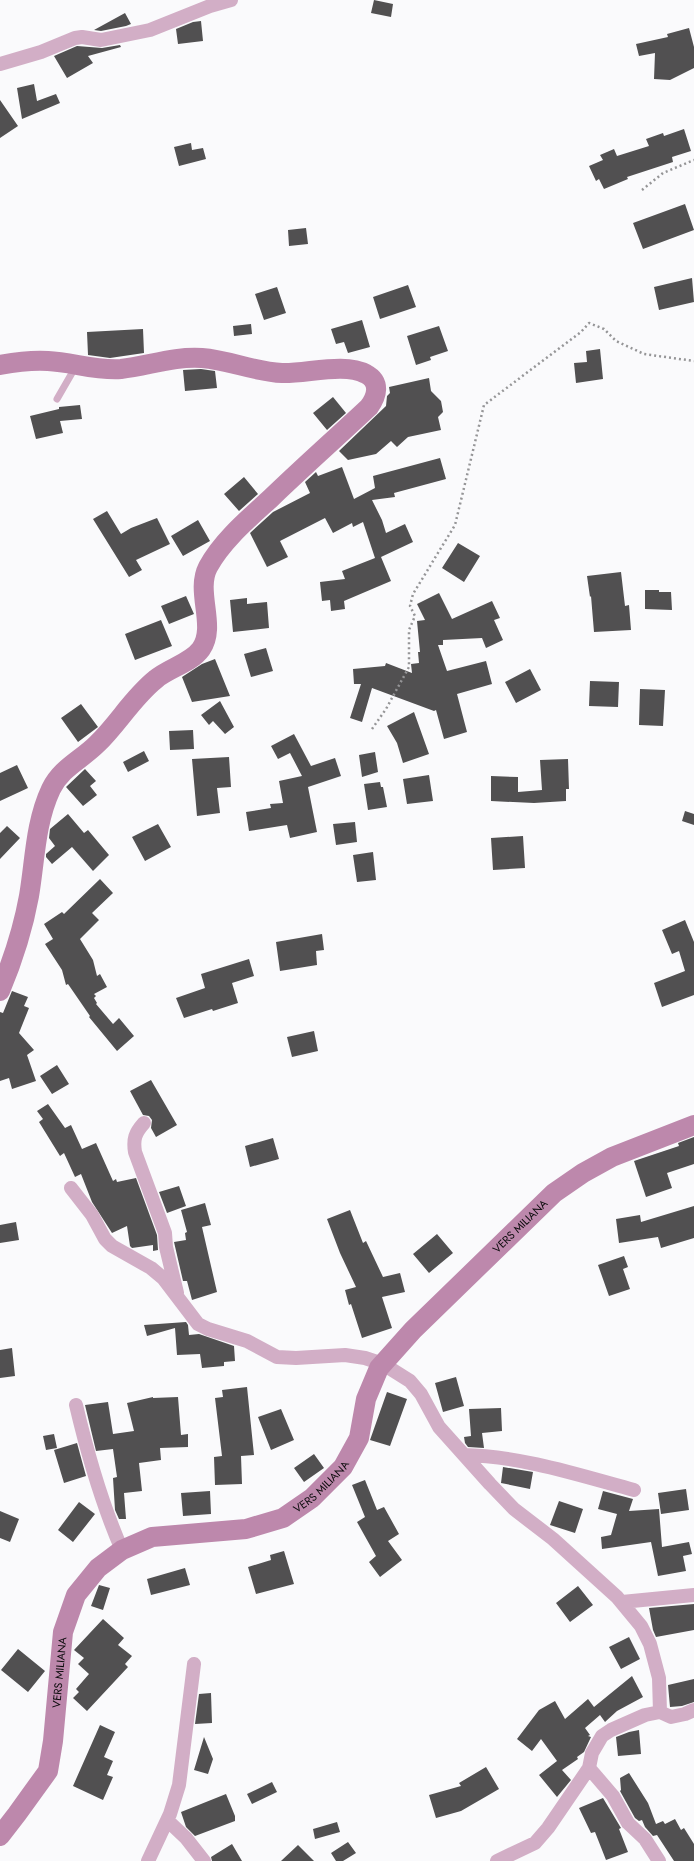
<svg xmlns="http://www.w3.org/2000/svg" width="694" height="1861" font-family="Jost,sans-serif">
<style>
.building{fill:#515051}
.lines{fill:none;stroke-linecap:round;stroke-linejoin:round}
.path{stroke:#959597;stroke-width:2.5;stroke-dasharray:2 3;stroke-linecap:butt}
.service{stroke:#d2aec6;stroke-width:7}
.minor{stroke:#d2aec6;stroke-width:14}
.secondary{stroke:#bd88ac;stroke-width:20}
.labels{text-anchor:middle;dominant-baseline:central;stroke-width:4;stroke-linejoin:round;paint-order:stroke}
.street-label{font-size:11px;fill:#0b0b0c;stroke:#fff}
</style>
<rect width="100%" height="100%" fill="#fafafc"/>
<!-- building -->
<path class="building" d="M374,0L393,4L391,17L371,13Z
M125,13L131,24L126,26L101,31L94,30Z
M201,21L203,41L178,44L176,29L193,22Z
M689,28L694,47V68L670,80L654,79L655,53L639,56L636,44L668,37L667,34Z
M120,45L121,47L88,56L93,63L67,78L54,56L77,46L102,48Z
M34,84L37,101L56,94L60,103L22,119L17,88Z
M0,100L18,126L0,138Z
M684,129L691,151L672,157L673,162L627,177L628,179L604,189L599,179L596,181L589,166L603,160L600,155L614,149L617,156L649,146L646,139L663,133L664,136Z
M191,143L192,150L203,148L206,159L179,166L174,147Z
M685,204L694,230L643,249L633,223Z
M306,228L308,244L289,246L288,230Z
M692,278L694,302L659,310L654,287Z
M408,285L416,307L380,319L373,297Z
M277,287L286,313L264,320L255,294Z
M362,320L370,347L348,353L344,342L336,344L331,329Z
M251,324L252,334L234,336L233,326Z
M439,326L448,351L430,357L431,360L416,365L407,336Z
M143,329L144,353L110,358L88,355L87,332Z
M600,349L603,379L576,383L574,363L587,362L586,351Z
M201,369L215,371L217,388L185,391L183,370Z
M429,378L431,391L441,401L443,412L438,417L441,430L408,437L397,447L391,441L376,454L348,460L339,451L386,406L387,396L390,393L389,387Z
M333,397L346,413L327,430L313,413Z
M80,405L82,419L60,421L63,433L36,439L30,416L59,409V407Z
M440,458L446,479L394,493L395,497L372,500L382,520L386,533L405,524L413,542L381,557L391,581L344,601L345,609L331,611L330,600L322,601L320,582L345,579L342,571L375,558L363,522L353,527L352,523L333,533L325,518L280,541L288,557L267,567L250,533L273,512L310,493L305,482L316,472L318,476L342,467L354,499L375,488L373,476Z
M244,477L258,494L239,511L224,494Z
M107,511L121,534L131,528L157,518L170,544L136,560L142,570L129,577L93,519Z
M198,520L210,541L183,556L171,536Z
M458,543L480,556L464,582L442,568Z
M621,572L625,606L629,605L631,630L594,632L591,596L590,597L587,576Z
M645,590H659V592H671L672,610L645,609Z
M439,593L452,619L492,601L500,618L494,620L503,640L486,648L482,638L443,640V645H438L447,671L486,661L492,684L457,694L467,732L444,739L436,710L434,711L372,688L362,722L350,718L361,684H354L353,669L385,666L386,663L412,673L411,664L419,663L418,652H420L417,621L425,620L417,604Z
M186,596L194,614L169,624L161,606Z
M247,598V604L267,602L269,628L233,632L230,600Z
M161,620L172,646L135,660L125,634Z
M266,648L273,671L251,677L244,654Z
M215,659L230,696L192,702L182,677L202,664Z
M530,669L541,690L516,703L505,682Z
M590,681L619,682L618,707L589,706Z
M640,689L665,690L663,726L639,725Z
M220,701L234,727L225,734L213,721L209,725L201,715Z
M81,704L98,727L78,742L61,718Z
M414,712L429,754L403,763L397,743L387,726Z
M193,730L194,749L170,750L169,731Z
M294,734L311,766L335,758L341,776L308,787L317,832L290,838L287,825L249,831L246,812L271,808L270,804L283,803L279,781L302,776L290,753L278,759L271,746Z
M144,751L149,761L128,772L123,762Z
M375,752L378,772L362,777L359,755Z
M229,757L231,787L217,788L220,813L197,816L192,759Z
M568,759L569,789H566V801L534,803L491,801V776L518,777V792L542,790L540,760Z
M17,765L28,788L0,801V773Z
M85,769L96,781L90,786L97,795L83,806L66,787Z
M429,775L433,801L407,804L403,779Z
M380,782L381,787H383L387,807L368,810L364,784Z
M685,811L694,814V825L682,821Z
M68,814L84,833L88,830L109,855L93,871L72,847L52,864L46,857V854L55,846L49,838L50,829Z
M355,822L357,842L336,845L333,824Z
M158,824L171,847L145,861L132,837Z
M7,826L20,838L0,859V833Z
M523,836L525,868L493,870L491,838Z
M373,852L376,880L357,882L353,855Z
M100,879L113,893L92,913L99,920L80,939L93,960L97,976L100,974L107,987L94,994L96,996L94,998L97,1003L96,1004L113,1024L119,1018L134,1036L117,1051L89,1017L90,1016L68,984L66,985L62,970L45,944L53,939L44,924L62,912L64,914Z
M685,920L694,942V995L662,1007L654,983L685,971L679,951L672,954L662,930Z
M322,934L324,950L316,951L317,965L280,971L276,942Z
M249,959L254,976L232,983L238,1003L213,1011L212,1009L184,1018L176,998L205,988L201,974Z
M12,991L28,997L24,1006L29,1008L19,1033L34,1050L27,1055L36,1081L12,1089L9,1078L0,1081V1012L3,1013Z
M314,1031L318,1051L292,1057L287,1037Z
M57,1065L69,1084L52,1094L40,1076Z
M151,1080L177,1125L156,1137L151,1128L152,1120L149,1116L143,1115L130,1091Z
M48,1104L65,1128L71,1125L82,1149L96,1143L113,1181L116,1179L117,1182L136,1178L157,1235L158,1250L153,1251V1245L132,1248L130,1246L127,1226L112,1233L92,1202L81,1174L75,1177L64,1153L60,1156L39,1122L43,1119L37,1111Z
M694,1137V1164L667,1173L672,1188L646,1197L634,1161L679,1146L678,1143Z
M273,1138L279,1159L250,1167L245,1146Z
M179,1186L186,1206L167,1213L159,1192Z
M205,1203L211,1225L202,1227L217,1292L192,1300L187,1281H183L174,1242L186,1240L185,1233L187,1232L181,1210Z
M694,1206V1238L661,1248L658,1237L619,1243L616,1219L640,1215L641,1222Z
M350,1210L363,1243L366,1241L383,1277L400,1273L405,1292L382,1297L392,1328L362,1338L351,1304L349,1305L345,1290L356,1287L340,1253L327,1219Z
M16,1222L19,1240L0,1243V1225Z
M437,1234L453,1253L429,1273L413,1254Z
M624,1256L628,1267L623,1269L630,1289L609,1296L598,1265Z
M186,1322L188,1325L189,1335L199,1334L234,1346L235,1361L224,1362V1366L202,1368L200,1354L177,1355L175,1328L147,1336L144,1325Z
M12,1348L15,1376L0,1378V1350Z
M456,1377L464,1406L443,1412L435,1383Z
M247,1387L254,1455L241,1456L242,1484L215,1485L214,1457L222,1456L215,1398L223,1397L222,1390Z
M387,1392L407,1399L390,1446L370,1440Z
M153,1397V1398L178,1397L181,1435L188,1434V1447L160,1448L161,1460L139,1463L142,1491L124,1493L126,1519H119L115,1510L113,1478L117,1477L113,1449L96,1451L85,1405L108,1402L113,1434L134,1431L127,1403Z
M501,1408L502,1431L482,1433L484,1448L468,1447L465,1443L464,1437L471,1436L469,1409Z
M281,1409L294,1440L271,1450L258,1417Z
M54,1434L57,1448L46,1450L43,1436Z
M77,1443L86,1476L64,1483L54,1450Z
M314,1454L324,1468L304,1482L294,1468Z
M503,1467L533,1472L530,1489L501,1483Z
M365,1480L377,1510L384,1507L399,1534L388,1541L402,1560L380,1577L369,1562L376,1556L357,1522L365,1517L352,1485Z
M686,1489L689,1510L661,1514L658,1493Z
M210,1491L211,1514L183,1516L181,1493Z
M603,1491L633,1499L629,1511L659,1509L662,1547L689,1542L692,1554L683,1556L686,1571L658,1576L651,1542L602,1549L601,1537L611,1535L617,1514L598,1509Z
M559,1501L583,1509L575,1533L550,1525Z
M79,1502L95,1514L73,1542L58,1530Z
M0,1511L19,1519L10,1542L0,1538Z
M284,1551L294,1584L256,1594L248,1567L271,1560L270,1555Z
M185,1568L190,1585L151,1595L147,1579Z
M99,1585L110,1588L103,1610L91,1606Z
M578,1586L593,1605L570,1622L556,1603Z
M694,1604V1630L656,1637L653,1630L649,1608Z
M103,1619L124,1638L118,1645L132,1656L125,1664L128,1667L87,1711L73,1698L79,1692L76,1689L89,1674L78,1664L84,1658L74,1650Z
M629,1637L640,1659L621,1669L609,1647Z
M18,1649L45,1671L28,1692L1,1670Z
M632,1676L643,1697L617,1711L605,1722L600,1715L585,1728L590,1735L588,1736L591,1737L584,1752L577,1757L578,1759L562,1770L571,1780L557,1797L539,1775L557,1761L541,1739L532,1751L517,1739L539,1710L555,1701L565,1719L588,1699L594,1707Z
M694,1679V1702L682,1706L670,1707L668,1685Z
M211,1693L212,1723L195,1724L199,1694Z
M100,1725L115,1732L104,1757L113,1761L107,1775L113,1777L103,1800L73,1786Z
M639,1730L641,1754L618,1756L616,1737L629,1732Z
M204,1737L213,1759L208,1774L194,1770Z
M486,1767L499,1789L461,1811L436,1818L429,1795L461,1786L459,1783Z
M629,1773L648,1803L656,1824L663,1821L665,1824L675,1819L681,1830L684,1828L694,1844V1861H674L657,1835L653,1836L645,1827L642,1820L639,1821L635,1818L620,1791L621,1790L620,1778Z
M272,1782L277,1792L252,1804L247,1794Z
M226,1794L235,1816V1821L195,1836L186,1827L181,1812Z
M603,1798L621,1828L619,1829L628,1852L606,1860L595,1832L591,1833L579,1808Z
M337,1822L340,1832L315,1839L313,1829Z
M348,1842L356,1853L343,1861H336L331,1853Z
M232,1844L242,1861H212L211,1857Z
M298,1845L314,1861H281Z"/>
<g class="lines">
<!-- path -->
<path class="path" d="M642,190L663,173L694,160
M372,729L386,709L409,667V630L415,616L410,606L413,594L455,525L484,405L581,332L589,323L604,329L616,341L644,354L694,361"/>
<!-- service -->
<path class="service" d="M57,399L72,373V366"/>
<!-- minor -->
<path class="minor" d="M0,64L41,52L75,38L82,37L101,40L150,30L210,6L231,0
M144,1123C135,1133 133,1139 135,1152L165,1233L166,1247L177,1293
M71,1188L92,1215L105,1239L112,1246L151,1268L163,1278L198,1324L208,1329L247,1341L277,1357L296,1358L345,1355L365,1358L383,1364L410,1381L421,1394L439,1427L490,1484L514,1509L553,1539L617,1597L641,1626L650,1644L659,1678L660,1712
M76,1405C88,1456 101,1502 122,1550
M464,1455C521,1456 579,1475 634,1490
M622,1602L694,1595
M167,1820L186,1838L204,1861
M148,1861L170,1814L179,1785L194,1664
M497,1861L535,1843L548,1828L589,1768
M659,1861L645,1839L628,1823L613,1796L589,1768L592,1753L602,1736L611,1730L645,1715L660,1712L671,1717L685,1714L694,1710"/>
<!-- secondary -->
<g class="secondary">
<path d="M0,365C16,362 32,360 48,361C72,362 96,371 121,369C148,366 174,356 202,358C229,360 255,372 282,373C306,374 345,362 366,374C381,382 377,396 369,407C336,438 302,468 270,499C248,519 222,541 208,567C195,592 217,626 201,649C191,663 169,668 156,679C133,697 118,724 97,744C81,760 61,768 51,789C35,823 35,861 29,896C23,929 13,960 0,991"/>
<path id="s1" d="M0,1836L17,1814L48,1771L53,1741L63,1632L76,1595L98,1568L122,1550L152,1537L246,1529L283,1518L312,1498L343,1467L359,1438L366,1399L379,1368L413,1330L554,1193L583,1173L612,1157L694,1125"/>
</g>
</g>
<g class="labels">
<!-- street labels -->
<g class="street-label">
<text stroke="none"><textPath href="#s1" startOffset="876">VERS MILIANA</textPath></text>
<text stroke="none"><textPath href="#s1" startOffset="540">VERS MILIANA</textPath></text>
<text stroke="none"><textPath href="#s1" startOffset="180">VERS MILIANA</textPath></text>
</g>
</g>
</svg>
